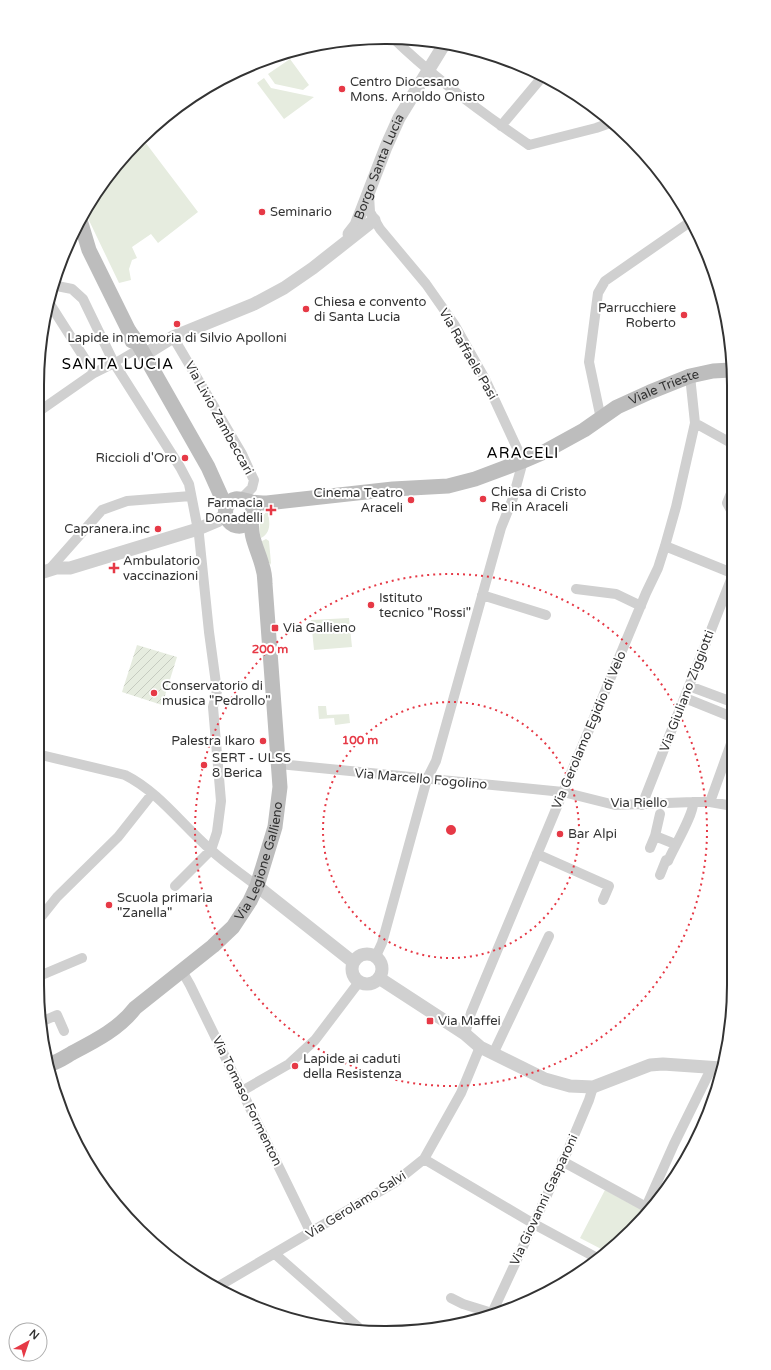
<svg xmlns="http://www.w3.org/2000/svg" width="771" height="1370" font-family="'Varela Round',sans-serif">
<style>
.green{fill:#e6ecdf}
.garden{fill:url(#garden-furrows)}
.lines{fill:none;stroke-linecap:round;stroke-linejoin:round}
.pedestrian{stroke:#d0d0d0;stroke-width:8}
.minor{stroke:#d0d0d0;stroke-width:10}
.tertiary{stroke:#d0d0d0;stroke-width:13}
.secondary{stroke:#bdbdbd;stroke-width:15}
.ring{fill:none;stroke:#e63946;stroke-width:2;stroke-dasharray:2 4}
.poi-dot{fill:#e63946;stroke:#fff;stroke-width:1.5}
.labels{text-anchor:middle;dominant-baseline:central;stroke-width:4;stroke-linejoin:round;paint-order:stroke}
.poi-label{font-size:13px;fill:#333;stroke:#fff;text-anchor:start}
.street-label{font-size:13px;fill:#333;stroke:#fff}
.quarter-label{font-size:15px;letter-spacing:1px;fill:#000;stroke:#fff}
.rim{fill:none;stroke:#333;stroke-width:2}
.centre{fill:#e63946;stroke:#fff;stroke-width:2}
.ring-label{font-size:12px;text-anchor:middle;font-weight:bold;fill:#e63946;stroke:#fff;stroke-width:4;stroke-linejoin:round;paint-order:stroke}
</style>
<defs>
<pattern id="garden-furrows" width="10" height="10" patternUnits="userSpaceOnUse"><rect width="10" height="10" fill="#e6ecdf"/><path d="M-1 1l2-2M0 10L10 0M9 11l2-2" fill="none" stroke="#c6cbc0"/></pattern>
</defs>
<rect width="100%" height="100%" fill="#fff"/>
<!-- green -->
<path class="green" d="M290,59L309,85L303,90L275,84L268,74Z
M264,78L271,88L314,97L284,119L257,83Z
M142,138L198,212L158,243L151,234L132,247L137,258L132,260L129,269L131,280L119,283L84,210L124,156Z
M266,512L268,513C270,523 271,533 261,538C258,529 259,520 266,512Z
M266,539L269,541L271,563L270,565L260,542Z
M349,618L352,647L314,650L311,620Z
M318,706H326L327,715L349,714L350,723L335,725L334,718L319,719Z
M605,1190L642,1210C634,1226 622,1243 607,1252L580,1238Z"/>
<!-- garden -->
<path class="garden" d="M137,645L177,657L162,705L122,692Z"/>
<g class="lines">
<!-- pedestrian -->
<path class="pedestrian" d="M114,363L136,350"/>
<!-- minor -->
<path class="minor" d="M394,39C435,79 482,113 529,145L596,128L610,123
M501,126L543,76
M369,195L370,212L380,229L426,284L454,324L485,379L523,461L513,498L501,528L436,761L427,779L382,943L376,956
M52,287L57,286L72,289L83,299L114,363L180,467L189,484L199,535L209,632L217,691L213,707L221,801L217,832L211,850L175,886
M48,301L90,367
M173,337L242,454L252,476L254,480L252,488L242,498
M38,412L94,373L114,363
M601,419L589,362L598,293L605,281L690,222
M695,423L731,443
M732,491L727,503L732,512
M665,546L732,573
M48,571L102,510L127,501L191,496
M576,589L616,594L641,606
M482,595L546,615
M689,686L732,702
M685,698L732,717
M37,754L125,775C159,792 182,825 211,850C225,863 242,874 257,886
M279,764L563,792L615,805L693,802H710L733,806
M710,802L732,741
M642,805L732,577
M655,836L675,844
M650,848L655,836L660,814
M537,854L609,886L603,900
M660,875L666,860L668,861C673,849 695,812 693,802
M37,922L57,897L118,837L152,794
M182,971L190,985L311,1233
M37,977L82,958
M43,1021L57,1015L64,1031
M465,1034L471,1013L646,593L658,568L665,546L676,507L695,423L690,376
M493,1054L549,936
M242,1091L289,1064L315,1040L359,982
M424,1159L534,1224L597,1258
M562,1161L646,1207L674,1144L712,1067
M275,1254L358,1327
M219,1286L394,1183L424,1159L461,1093L480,1047
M451,1298L463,1304L492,1313
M492,1313L568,1150L589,1100L593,1087"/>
<!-- tertiary -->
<g class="tertiary">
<path id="s1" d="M349,234L356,225L386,147L399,118L445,43"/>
<path d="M144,355L173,337L254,304L284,288L313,268L374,220"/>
<path d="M37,574L56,568H70L198,529L217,521L226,514"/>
<path d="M257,886L353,962"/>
<circle cx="367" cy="969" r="15"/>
<path d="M379,978L465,1034L480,1047L545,1079L570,1086L593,1087L650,1065L663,1064L721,1068"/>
</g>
<!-- secondary -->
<g class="secondary">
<path d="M80,220L89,250L129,331L132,341"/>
<path d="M129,331L137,342L208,467L226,507"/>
<path id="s2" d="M248,501C266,519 236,537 227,518C225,514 225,510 227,506C233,494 242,500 252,502C257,503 262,503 267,503L393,489L448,486L475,479L523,461L544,452L584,430L617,407L650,392L690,376L713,371L731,370"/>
<path id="s3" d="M50,1064C58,1062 65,1057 72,1053C95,1041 119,1029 135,1008L213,946L233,927L250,901L257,886L275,827L280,787L265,584C265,577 264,571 262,565C258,550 249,535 252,519"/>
</g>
</g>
<!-- distance rings -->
<g class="ring">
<circle cx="451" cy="830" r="128"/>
<circle cx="451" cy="830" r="256"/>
</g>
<!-- markers -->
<g class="poi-dot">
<circle cx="342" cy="89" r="4"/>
<circle cx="262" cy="212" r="4"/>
<circle cx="306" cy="309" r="4"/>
<circle cx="684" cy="315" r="4"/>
<circle cx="177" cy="324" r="4"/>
<circle cx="185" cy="458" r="4"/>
<circle cx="483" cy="499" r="4"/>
<circle cx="411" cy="500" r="4"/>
<path d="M269 504h4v4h4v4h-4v4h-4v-4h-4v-4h4z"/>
<circle cx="158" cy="529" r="4"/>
<path d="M112 562h4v4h4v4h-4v4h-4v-4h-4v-4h4z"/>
<circle cx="371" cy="605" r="4"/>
<rect x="271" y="624" width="8" height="8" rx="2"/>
<circle cx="154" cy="693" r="4"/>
<circle cx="263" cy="741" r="4"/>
<circle cx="204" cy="765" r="4"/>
<circle cx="560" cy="834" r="4"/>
<circle cx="109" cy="905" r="4"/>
<rect x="426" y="1017" width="8" height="8" rx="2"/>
<circle cx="295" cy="1066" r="4"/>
</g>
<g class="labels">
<!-- poi labels -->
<g class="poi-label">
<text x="350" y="82">Centro Diocesano<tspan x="350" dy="15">Mons. Arnoldo Onisto</tspan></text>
<text x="270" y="212">Seminario</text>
<text x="314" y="302">Chiesa e convento<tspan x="314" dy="15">di Santa Lucia</tspan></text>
<text x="676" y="308" text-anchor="end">Parrucchiere<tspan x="676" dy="15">Roberto</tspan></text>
<text x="177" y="338" text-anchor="middle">Lapide in memoria di Silvio Apolloni</text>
<text x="177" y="458" text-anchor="end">Riccioli d'Oro</text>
<text x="491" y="492">Chiesa di Cristo<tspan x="491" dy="15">Re in Araceli</tspan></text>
<text x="403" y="493" text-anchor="end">Cinema Teatro<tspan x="403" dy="15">Araceli</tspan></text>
<text x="263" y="503" text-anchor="end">Farmacia<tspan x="263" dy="15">Donadelli</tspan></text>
<text x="150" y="529" text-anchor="end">Capranera.inc</text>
<text x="123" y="561">Ambulatorio<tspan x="123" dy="15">vaccinazioni</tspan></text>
<text x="379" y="598">Istituto<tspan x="379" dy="15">tecnico "Rossi"</tspan></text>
<text x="283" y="628">Via Gallieno</text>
<text x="162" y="686">Conservatorio di<tspan x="162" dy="15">musica "Pedrollo"</tspan></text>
<text x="255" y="741" text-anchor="end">Palestra Ikaro</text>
<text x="212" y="758">SERT - ULSS<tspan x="212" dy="15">8 Berica</tspan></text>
<text x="568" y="834">Bar Alpi</text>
<text x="117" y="898">Scuola primaria<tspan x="117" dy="15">"Zanella"</tspan></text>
<text x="438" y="1021">Via Maffei</text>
<text x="303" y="1059">Lapide ai caduti<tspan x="303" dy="15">della Resistenza</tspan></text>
</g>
<!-- street labels -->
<g class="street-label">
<text stroke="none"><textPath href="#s1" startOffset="74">Borgo Santa Lucia</textPath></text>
<text transform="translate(468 354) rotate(60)">Via Raffaele Pasi</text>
<text stroke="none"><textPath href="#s2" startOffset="527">Viale Trieste</textPath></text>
<text transform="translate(219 418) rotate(61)">Via Livio Zambeccari</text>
<text transform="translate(687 691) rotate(-69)">Via Giuliano Ziggiotti</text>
<text transform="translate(589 730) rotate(-67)">Via Gerolamo Egidio di Velo</text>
<text transform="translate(421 779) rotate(5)">Via Marcello Fogolino</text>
<text x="639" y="803">Via Riello</text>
<text stroke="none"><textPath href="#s3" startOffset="302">Via Legione Gallieno</textPath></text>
<text transform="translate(247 1101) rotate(64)">Via Tomaso Formenton</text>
<text transform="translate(544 1200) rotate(-65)">Via Giovanni Gasparoni</text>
<text transform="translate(356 1205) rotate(-32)">Via Gerolamo Salvi</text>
</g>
<!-- quarter labels -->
<g class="quarter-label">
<text x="118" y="364">SANTA LUCIA</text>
<text x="523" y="453">ARACELI</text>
</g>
</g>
<!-- crop -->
<path d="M0 0H771V1370H0ZM385 44H386A341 341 0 0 1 727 385V985A341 341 0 0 1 386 1326H385A341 341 0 0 1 44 985V385A341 341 0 0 1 385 44Z" fill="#fff" fill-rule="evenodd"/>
<path class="rim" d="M385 44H386A341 341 0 0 1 727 385V985A341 341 0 0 1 386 1326H385A341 341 0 0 1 44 985V385A341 341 0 0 1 385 44Z"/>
<circle cx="451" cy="830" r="6" class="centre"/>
<g class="ring-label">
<text x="270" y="653">200 m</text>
<text x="360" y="744">100 m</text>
</g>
<!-- north arrow -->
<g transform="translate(28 1342) rotate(40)"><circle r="19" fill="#ffffff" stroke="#adadad"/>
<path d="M0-3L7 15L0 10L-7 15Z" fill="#e63946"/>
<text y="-6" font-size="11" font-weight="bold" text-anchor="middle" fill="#333333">N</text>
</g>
</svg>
